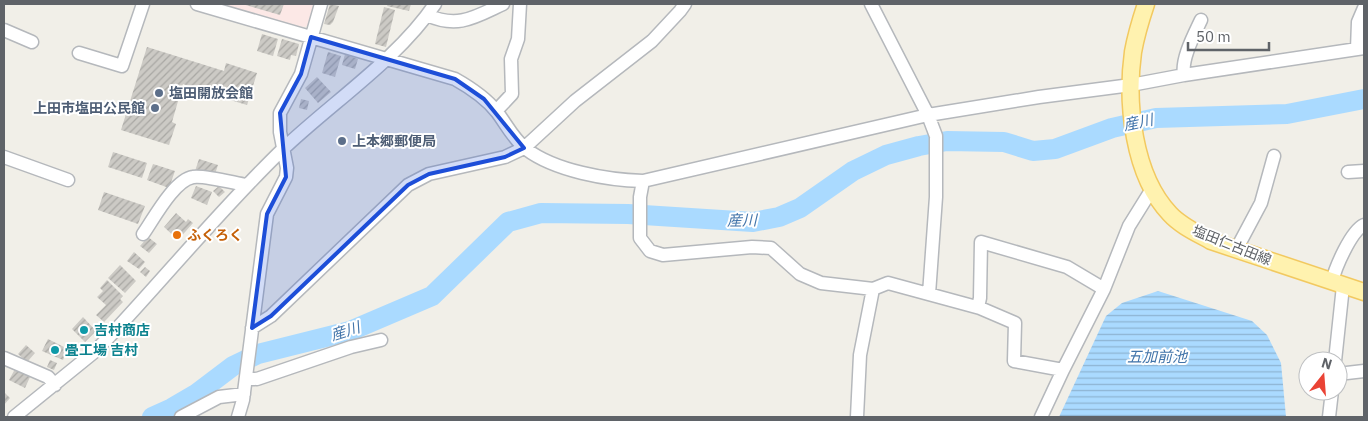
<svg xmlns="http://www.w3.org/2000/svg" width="1368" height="421" font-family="'IBM Plex Sans','Noto Sans JP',sans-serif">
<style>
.medical{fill:#fce8e6}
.water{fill:url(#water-rules)}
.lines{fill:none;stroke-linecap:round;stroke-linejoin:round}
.river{stroke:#aadaff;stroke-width:20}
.building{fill:url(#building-hatch)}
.minor-casing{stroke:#b5b8bc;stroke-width:15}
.major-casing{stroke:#f2c960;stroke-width:19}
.minor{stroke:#fff;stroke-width:12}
.major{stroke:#fff2af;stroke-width:16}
.marked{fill:#1d4ed8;fill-opacity:0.2;stroke:#1d4ed8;stroke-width:4;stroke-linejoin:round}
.service-dot{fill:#5c6f8a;stroke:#fff;stroke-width:2}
.food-dot{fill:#e8710a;stroke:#fff;stroke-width:2}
.culture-dot{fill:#0f9aa8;stroke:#fff;stroke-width:2}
.labels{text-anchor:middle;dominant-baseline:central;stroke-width:4;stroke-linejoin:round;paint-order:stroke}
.service-label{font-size:14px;font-weight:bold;fill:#4e5e75;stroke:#fff;text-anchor:start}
.food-label{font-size:14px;font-weight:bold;fill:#c56008;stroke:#fff;text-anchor:start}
.street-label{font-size:14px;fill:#5f6368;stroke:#fff}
.culture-label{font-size:14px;font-weight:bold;fill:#0d838f;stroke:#fff;text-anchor:start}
.water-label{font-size:15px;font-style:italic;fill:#4174aa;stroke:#fff}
</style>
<defs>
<pattern id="water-rules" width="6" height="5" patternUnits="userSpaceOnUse" patternTransform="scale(1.25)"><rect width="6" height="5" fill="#aadaff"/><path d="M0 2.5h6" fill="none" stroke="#8eb4d2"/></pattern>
<pattern id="building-hatch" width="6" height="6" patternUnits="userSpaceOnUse" patternTransform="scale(1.25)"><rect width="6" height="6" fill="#cccac5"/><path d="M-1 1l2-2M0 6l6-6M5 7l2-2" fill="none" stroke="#a9a8a4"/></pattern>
</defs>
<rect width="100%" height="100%" fill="#f1efe8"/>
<!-- medical -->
<path class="medical" d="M223,4H316L309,26L302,27Z"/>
<!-- water -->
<path class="water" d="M1158,291L1252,321L1267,335L1281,363L1286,417H1059L1106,316L1122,303Z"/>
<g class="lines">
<!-- river -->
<path class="river" d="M152,417L172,408L196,394L233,366L258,354L350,331L432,296L508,222L541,213L628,214L753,222L779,217L800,208L853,171L886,155L919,146L947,141L1004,142L1033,151L1055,149L1112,128L1156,118L1287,114L1364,99"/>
</g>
<!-- building -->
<path class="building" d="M242,4H284L280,15Z
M330,4L339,6L333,22L330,25L324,24Z
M388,4H411L409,11L387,6Z
M384,7L395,10L386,47L375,44Z
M262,34L278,39L273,56L257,51Z
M282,39L299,44L296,56L291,55L290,60L277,56Z
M147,47L224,71L226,63L257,73L247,105L210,94L209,98L190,92L192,87L183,84L172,122L176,124L169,145L121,130Z
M328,52L341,56L335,77L322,73Z
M345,54L358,59L355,69L342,65Z
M317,77L331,92L318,103L305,88Z
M301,99L309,101L307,110L299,108Z
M113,152L147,163L142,178L108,167Z
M199,159L218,165L214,177L195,171Z
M153,164L175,171L169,188L147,180Z
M196,186L212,192L207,205L191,198Z
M219,186L225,192L219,197L213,191Z
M104,192L145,206L138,224L98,210Z
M176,213L186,222L188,219L193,223L178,240L164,227Z
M148,237L157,244L149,253L140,246Z
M134,252L145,262L139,269L127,261Z
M120,265L136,281L125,293L108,278Z
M145,267L150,271L146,277L140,272Z
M107,280L123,296L120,299L123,302L104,322L96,315L106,305L97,297L103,291L100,288Z
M83,317L96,331L85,342L72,329Z
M48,339L68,349L63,360L42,351Z
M26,345L35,353L27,362L18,354Z
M50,360L57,363L54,370L47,367Z
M15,369L30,377L25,388L9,380Z
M4,392L10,398L4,405Z"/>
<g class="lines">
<defs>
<path id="minor" d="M197,4L455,79C471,88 486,98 497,112C506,124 514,140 526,149C555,171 607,180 643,181L928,115L1039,97L1131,85L1184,75L1364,48
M871,4L928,115L936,136V197L929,294
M427,15C458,29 475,17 503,4
M4,30L32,42
M1357,49L1358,22L1364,8
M79,53L122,66L143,4
M1184,75C1181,59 1194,35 1201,20
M496,111L512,94L511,59L518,39L520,4
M4,157L68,180
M1348,172L1364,171
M643,181L640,197V238L650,251L663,255L752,247L771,248L800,274L821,283L873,289L888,283L980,308L1015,323L1014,361L1063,370
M143,234C153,220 174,180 193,177C204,175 234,183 246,185
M1236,250L1261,203L1274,156
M1332,282C1335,268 1351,231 1364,225
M978,307L980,298L981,242L1067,267L1104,289
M252,328L271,316L408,185L429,174L505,157L524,148L575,101L652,41L680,11L685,4
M4,358L48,377L55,385
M1335,361L1343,286
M1338,374L1364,371
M246,378L257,379L351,347L381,340
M14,417L93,353L110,336C168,274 221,209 282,150C331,103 397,60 435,4
M181,417L219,397L244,394
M238,417L243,400L267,214L286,177L287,168L280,132V113L301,74L321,4
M857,417L860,355L873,289
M1041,417L1063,370L1104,289L1129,226L1152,189
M1329,417L1332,391"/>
<path id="major" d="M1146,4C1141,19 1136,35 1133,52C1126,103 1133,175 1170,214C1181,226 1197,233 1211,241L1364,292"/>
</defs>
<!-- minor casing -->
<use href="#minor" class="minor-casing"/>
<!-- major casing -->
<use href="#major" class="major-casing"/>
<!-- minor -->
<use href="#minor" class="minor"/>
<!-- major -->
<use href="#major" class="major"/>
</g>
<!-- marked area -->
<path class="marked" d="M311,37L455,79L484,99L524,148L505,157L429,174L408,185L271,316L252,328L267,214L286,177L280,113L301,74Z"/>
<!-- markers -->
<g class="service-dot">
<circle cx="159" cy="93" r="5"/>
<circle cx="155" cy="108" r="5"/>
<circle cx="342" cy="141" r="5"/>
</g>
<circle class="food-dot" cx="177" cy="235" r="5"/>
<g class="culture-dot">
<circle cx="84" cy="330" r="5"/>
<circle cx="55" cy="350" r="5"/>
</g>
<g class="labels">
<!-- service labels -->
<g class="service-label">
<text x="169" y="93">塩田開放会館</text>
<text x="145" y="108" text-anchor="end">上田市塩田公民館</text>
<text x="352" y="141">上本郷郵便局</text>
</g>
<!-- food labels -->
<g class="food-label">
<text x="187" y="235">ふくろく</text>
</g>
<!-- street labels -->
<g class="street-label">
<text transform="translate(1232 245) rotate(22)">塩田仁古田線</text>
</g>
<!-- culture labels -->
<g class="culture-label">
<text x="94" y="330">吉村商店</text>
<text x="65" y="350">畳工場 吉村</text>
</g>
<!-- water labels -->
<g class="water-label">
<text transform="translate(1138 122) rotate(-12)">産川</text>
<text transform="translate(742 220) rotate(-1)">産川</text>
<text transform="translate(345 331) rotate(-18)">産川</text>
<text x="1157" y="356">五加前池</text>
</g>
</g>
<!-- border -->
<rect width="1368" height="421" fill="none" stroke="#5f6368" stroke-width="10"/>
<!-- north arrow -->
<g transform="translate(1323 376) rotate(17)"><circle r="24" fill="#ffffff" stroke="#bfc1c3"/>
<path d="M0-4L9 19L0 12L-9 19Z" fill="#ea4335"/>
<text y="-8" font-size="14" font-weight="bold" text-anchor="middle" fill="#5f6368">N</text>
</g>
<!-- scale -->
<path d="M1188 42v8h81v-8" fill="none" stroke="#5f6368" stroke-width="2.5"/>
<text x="1196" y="42" font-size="15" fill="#5f6368" stroke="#ffffff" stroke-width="4" paint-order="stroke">50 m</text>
</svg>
